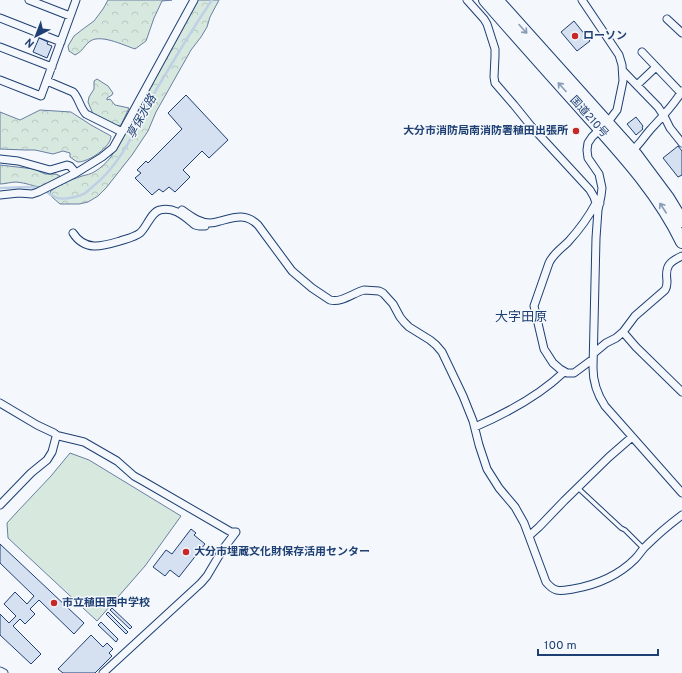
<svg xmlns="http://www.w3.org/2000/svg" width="682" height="673" font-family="Overpass,'Noto Sans JP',sans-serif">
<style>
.forest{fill:url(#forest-crowns);stroke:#687fa3}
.park{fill:#d7e8df;stroke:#687fa3}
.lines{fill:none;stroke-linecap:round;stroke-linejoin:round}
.stream{stroke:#bed0e5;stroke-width:2.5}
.building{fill:#d5e0f0;stroke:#1d3f73}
.service-casing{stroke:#1d3f73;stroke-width:5.5}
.minor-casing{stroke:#1d3f73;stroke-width:9}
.trunk-casing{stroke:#1d3f73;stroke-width:14}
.service{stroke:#f4f7fb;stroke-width:3.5}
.minor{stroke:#f4f7fb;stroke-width:7}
.trunk{stroke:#f4f7fb;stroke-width:12}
.oneway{stroke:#889bb7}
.poi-dot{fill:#c62828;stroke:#f4f7fb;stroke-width:1.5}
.labels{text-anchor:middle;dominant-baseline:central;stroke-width:3;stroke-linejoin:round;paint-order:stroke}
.poi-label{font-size:11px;font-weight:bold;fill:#1d3f73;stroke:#f4f7fb;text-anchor:start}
.street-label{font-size:11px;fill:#1d3f73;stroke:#f4f7fb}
.water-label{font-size:12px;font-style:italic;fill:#1d3f73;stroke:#f4f7fb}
.quarter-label{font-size:13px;fill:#1d3f73;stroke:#f4f7fb}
</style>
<defs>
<pattern id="forest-crowns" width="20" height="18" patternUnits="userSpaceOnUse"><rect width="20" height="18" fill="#d7e8df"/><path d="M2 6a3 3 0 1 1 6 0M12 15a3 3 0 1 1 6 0" fill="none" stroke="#b8c8c3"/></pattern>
</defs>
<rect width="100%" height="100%" fill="#f4f7fb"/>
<!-- forest -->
<path class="forest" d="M108,0H172L162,1L154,18L146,41L135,49C123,45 99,33 89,42C83,47 84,50 75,55L69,51L68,46L74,36L83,29L94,21L103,9Z
M196,0H219L210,17L207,27L201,37L191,50L156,112L148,131L132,155L106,188L98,196L88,202L79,204H60L52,197L50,192C59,184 71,180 82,176C86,175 91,174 94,172C101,168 106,163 111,157Z
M97,79L108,86L113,93L112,95L107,98V100L110,99L115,105L129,108L121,125L116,126L93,114L88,102L89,97L94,89V81Z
M40,110L71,112L91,125L111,136C111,147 89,162 78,162C75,161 73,159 70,157V153L63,151L53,154L35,150H25L0,149V112L20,120Z
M0,165L34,169L45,174H56L60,176C41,195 38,184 16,182C11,182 5,184 0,184Z"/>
<!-- park -->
<path class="park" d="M70,453L89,460L181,516L145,566L97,621L8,538L7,523L17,512L51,476Z"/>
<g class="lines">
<!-- stream -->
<path class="stream" d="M0,188L27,187L39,188
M47,192C54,198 60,200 69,198C73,197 78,197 81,195C85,194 88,191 91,188C123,164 137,124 156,90C174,60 192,29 212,0"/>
</g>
<!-- building -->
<path class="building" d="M574,21L590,41L577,51L561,32Z
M39,38L48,42L47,44L52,46L47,58L33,52Z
M186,95L228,140L209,158L202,151L183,170L190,177L175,192L169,187L163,192L159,189L152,195L135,178L141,173L137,170L146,161L148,163L182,129L168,113Z
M636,117L643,126L642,128L643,129L636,135L627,124Z
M678,146L682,151V175L678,177L663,158Z
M191,529L196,533L194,535L205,544L179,577L170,570L165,576L153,567L166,550L172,554Z
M0,544L84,623L74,634L39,600L30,609L35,614L25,624L20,619L13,626L41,654L31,664L0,635V614L9,623L16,616L4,604L15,592L27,604L34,596L0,563Z
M112,608L132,627L130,629L110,610Z
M108,612L128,632L126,634L106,614Z
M101,622L118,639L116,642L98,625Z
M91,635L103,647L107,643L113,649L109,653L112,656L95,673H63L58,669Z"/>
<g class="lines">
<defs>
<path id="service" d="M578,488L621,528L625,530L643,548"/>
<path id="minor" d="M29,0L70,16
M467,0L484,19L487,24L495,49V56L494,77L495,83L514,105L531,126L590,190L594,197L596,203
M582,0L619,55L622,65L623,81L617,110L611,118L592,137L588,143L587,150L588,158L599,174L602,188L601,196L598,210L596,238L593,368C593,383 597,394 605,406L682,493
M0,18L61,42
M667,19L682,33
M0,47L52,67
M642,52L681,93
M623,71L658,107L664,116L670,128L682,143
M0,80L41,96L76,0
M47,81L73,92C79,98 80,108 86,114L122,132
M637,85L656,67
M632,151C639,145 644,137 650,130C662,117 673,106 682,91
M0,159L18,161L50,170L67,165L70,166L76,173
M0,195L19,193L32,194L38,192L76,173L102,157L113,148L122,132L194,0
M182,210C191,216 199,223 210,223C214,223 217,222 220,221C235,217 246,213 258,225L292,271L312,288L330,300C342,303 353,293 364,290L379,291L383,293L393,304L400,317L404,322L409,327L430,340L436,345L442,352L463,396L473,421L479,445L487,469L499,488L515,507L524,523L546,582C555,593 560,591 573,589C596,585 618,576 635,559C640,554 642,549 647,545C658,534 670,524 682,515
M73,233C85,252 103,246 120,241C126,239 135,237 140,233C147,227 151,212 160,210C174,206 185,217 195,225L199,226H205
M623,332L636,347L682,392
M594,353L606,343L616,338L623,332L635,316L665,290C667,287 667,285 667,281C665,266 669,262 682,256
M593,359L574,373H567L560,369L553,363L544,349L534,306L549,263C553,254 561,249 568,242C579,230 588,218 596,203H600
M0,403L37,425L54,433L58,436
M475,427C507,413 539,396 564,372
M0,505L31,473L47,460L52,452L56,437L59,436L84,442L117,461L134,476L143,481L231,532H236L223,549L207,576L201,583L103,673
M529,536L539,527L564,501L609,457L632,437
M0,671L4,673"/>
<path id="trunk" d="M485,0C519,39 553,77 588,116C623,155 659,194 682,242
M497,0L636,155L668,198L682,221"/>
</defs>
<!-- service casing -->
<use href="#service" class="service-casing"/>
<!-- minor casing -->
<use href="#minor" class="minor-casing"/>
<!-- trunk casing -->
<use href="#trunk" class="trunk-casing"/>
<!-- service -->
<use href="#service" class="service"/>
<!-- minor -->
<use href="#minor" class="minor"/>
<!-- trunk -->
<use href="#trunk" class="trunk"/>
</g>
<!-- one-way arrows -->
<defs><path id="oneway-shaft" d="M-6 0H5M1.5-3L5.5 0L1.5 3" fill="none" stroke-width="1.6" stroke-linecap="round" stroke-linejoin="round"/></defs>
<g class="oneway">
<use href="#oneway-shaft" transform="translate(523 29) rotate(48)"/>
<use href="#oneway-shaft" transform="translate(562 87) rotate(-132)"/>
<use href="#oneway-shaft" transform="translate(663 208) rotate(-123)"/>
</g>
<!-- markers -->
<g class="poi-dot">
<circle cx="575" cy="36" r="4"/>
<circle cx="576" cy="131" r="4"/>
<circle cx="186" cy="552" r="4"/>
<circle cx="54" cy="603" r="4"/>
</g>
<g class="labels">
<!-- poi labels -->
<g class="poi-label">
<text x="583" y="36">ローソン</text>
<text x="568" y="131" text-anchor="end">大分市消防局南消防署稙田出張所</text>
<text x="194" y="552">大分市埋蔵文化財保存活用センター</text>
<text x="62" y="603">市立稙田西中学校</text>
</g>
<!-- street labels -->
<g class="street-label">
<text transform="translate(589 117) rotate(48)">国道210号</text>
</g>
<!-- water labels -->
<g class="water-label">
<text transform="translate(142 117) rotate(-61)">享保水路</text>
</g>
<!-- quarter labels -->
<g class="quarter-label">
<text x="521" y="318">大字田原</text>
</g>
</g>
<!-- north arrow -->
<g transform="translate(36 36) rotate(222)" stroke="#f4f7fb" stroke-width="3" paint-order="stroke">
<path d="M0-3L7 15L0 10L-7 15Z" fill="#1d3f73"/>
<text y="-6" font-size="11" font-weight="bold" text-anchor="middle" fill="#1d3f73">N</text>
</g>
<!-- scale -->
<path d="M538 649v6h120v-6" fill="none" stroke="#1d3f73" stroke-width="2"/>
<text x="544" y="649" font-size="12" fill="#1d3f73" stroke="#f4f7fb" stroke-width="3" paint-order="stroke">100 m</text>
</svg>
